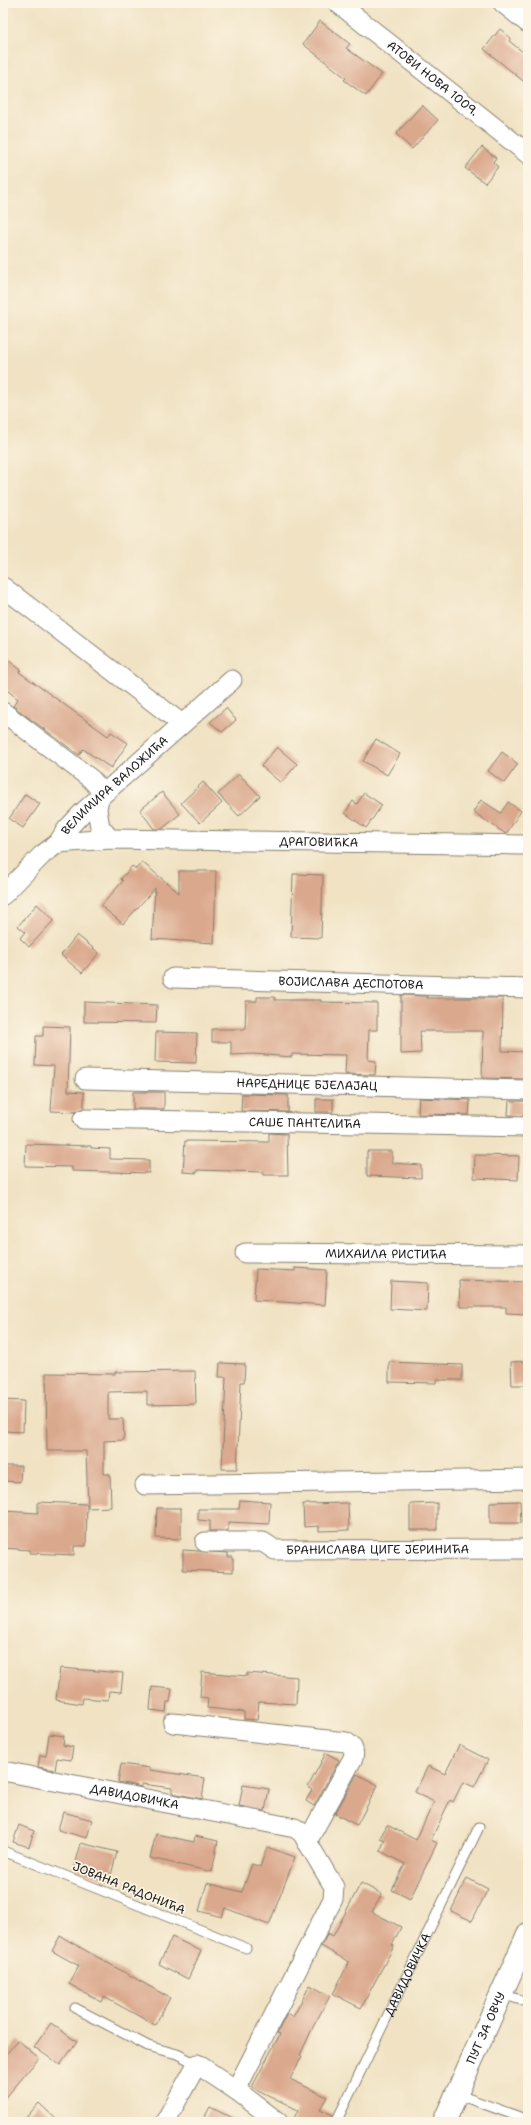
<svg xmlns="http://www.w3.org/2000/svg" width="531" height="2125" font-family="'Shantell Sans',sans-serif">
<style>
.building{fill:#daa88d}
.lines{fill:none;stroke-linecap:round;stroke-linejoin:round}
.lane-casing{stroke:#867f70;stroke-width:11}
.street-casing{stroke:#867f70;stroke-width:21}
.secondary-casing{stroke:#867f70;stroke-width:24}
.lane{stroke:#fff;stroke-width:9}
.street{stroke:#fff;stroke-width:19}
.secondary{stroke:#fff;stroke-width:22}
.labels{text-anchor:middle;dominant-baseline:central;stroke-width:3.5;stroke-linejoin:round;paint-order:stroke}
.street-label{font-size:12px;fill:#1c1c1c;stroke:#fcf5e5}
</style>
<rect width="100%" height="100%" fill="#fcf5e5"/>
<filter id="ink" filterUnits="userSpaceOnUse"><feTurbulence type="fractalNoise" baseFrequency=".025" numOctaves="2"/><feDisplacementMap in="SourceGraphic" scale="8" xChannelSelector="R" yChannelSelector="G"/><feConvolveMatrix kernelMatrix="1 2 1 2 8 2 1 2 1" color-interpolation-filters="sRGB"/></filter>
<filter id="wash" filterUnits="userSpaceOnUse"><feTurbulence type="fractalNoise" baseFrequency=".012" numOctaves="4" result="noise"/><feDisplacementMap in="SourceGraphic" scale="16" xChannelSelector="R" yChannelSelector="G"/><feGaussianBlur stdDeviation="0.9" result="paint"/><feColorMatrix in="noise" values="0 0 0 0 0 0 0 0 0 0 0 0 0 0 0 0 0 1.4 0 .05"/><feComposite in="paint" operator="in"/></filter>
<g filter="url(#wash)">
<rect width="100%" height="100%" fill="#f0e2c3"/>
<g id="blocks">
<!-- building -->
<path class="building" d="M320,21L350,44L346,48L382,74L366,96L344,80L346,78L303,44Z
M500,29L511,38L509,41L528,56V85L484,49Z
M422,105L438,120L412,149L396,134Z
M482,147L496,158L493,162L498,167L485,183L465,168Z
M3,656L21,670L19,672L108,736L111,732L128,743L111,768L83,749L79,755L13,706L18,699L3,687Z
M226,708L236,720L222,732L210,722Z
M376,739L400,754L387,775L363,761Z
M277,747L297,764L281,783L261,766Z
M502,752L518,764L504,783L488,771Z
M239,774L260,796L239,816L218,794Z
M203,782L222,803L200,823L181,803Z
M162,792L180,814L162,829H154L140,810Z
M364,793L382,805L366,828L345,813L353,801L357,804Z
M25,794L40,804L23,828L9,819Z
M481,800L501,813L508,802L521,811L506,834L473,812Z
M142,862L179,893V871H216L214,943L152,939L155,888L123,924L101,906L123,881L121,879L132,866L136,869Z
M293,874L323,875L321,938L291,937Z
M37,904L54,920L29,947L20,938L25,932L18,926Z
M77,935L99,953L82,973L61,955Z
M401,995L428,996L427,998H503L502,1051L528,1052V1079L482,1078L483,1031H420L421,1053L401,1054Z
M257,997H275V1000H321V1002L377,1003V1030H369L368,1060L376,1061L375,1075L345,1074L346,1055L292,1054V1057L253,1054L231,1055V1042H212V1029H245L246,1001H257Z
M84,1002L157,1005L156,1023L84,1022Z
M43,1026L70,1027L68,1091L84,1092V1108L75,1112L51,1111L54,1066L35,1065L36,1036H43Z
M156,1032L197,1033L196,1063L155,1062Z
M133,1092H164V1109H133Z
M242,1094L288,1095V1112L241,1111Z
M419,1098L470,1100L469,1115L418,1114Z
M316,1099H333V1112H316Z
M509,1101H528V1116L508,1115Z
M269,1133L287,1134L288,1175H263V1172L197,1170V1173L183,1172L185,1141L269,1142Z
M26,1144L91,1146V1148L110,1149V1159L149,1160V1173L72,1171V1167L25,1166Z
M367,1151H392V1163L421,1165V1178L367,1176Z
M475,1155L519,1156L518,1180L474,1178Z
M295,1268L327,1270L325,1305L254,1300L256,1269L295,1271Z
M459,1280L528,1282V1314L506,1313V1307H460Z
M391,1281L428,1283L427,1311L390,1309Z
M528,1361V1385H512L511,1362Z
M389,1362L462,1365V1380H436V1383L389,1382Z
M220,1363L245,1364L244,1382H241L237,1469H222L226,1377H219Z
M195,1371L196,1404L147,1405V1391L108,1392V1419H123L124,1440L104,1441V1474H110L111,1507L88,1508L86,1451H47L46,1373L115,1374V1372Z
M3,1400L24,1401L23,1432L3,1431Z
M3,1466H21L20,1482L3,1481Z
M240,1500L270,1502L269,1524L228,1522V1531H210V1521L198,1520V1509H239Z
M520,1501L521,1523H490V1502Z
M38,1502L87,1504L86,1546H74V1555L30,1553V1550L3,1548V1511L38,1513Z
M348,1503L349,1530L319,1531V1526L304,1527L303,1504Z
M437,1503V1530H410V1504Z
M157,1508H181V1539L156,1538Z
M183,1550L228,1553V1557H233V1572L183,1570Z
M60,1668L123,1673L121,1692L109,1691L108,1700L83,1698L82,1704L56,1700Z
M202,1672L247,1676V1673L297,1677L296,1704L259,1702L257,1720L244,1719V1712L207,1708L208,1698L200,1697Z
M152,1687L172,1689L170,1702H167L166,1712L150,1710Z
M49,1734L64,1736L63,1745L73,1747L71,1760L57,1758L55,1770L38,1767L40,1755L46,1756Z
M459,1745L488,1760L474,1787L463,1782L453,1802L450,1800L431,1840L437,1843L410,1899L392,1890L405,1864L380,1851L385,1840L380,1838L387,1825L416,1840L434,1802L415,1792L428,1766L445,1774Z
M326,1753L339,1760L314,1806L306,1801L312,1790L308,1787Z
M121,1764L150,1768V1770L205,1778L202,1799L172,1793V1788L142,1784V1787L118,1782Z
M357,1774L378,1785L357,1825L335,1814Z
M243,1785L269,1789L265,1811L239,1806Z
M63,1812L92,1820L87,1838L58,1830Z
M19,1825L34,1831L29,1847L13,1842Z
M156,1834L194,1842L195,1836L218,1841L212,1872L150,1858Z
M81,1843L117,1852L110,1879L74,1870Z
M267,1847L295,1857L269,1925L225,1908L222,1917L199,1911L207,1883L242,1892L252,1864L260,1867Z
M467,1878L488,1889L472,1921L451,1911Z
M361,1883L382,1894L372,1912L401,1927L392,1945L394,1946L361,2008L333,1994L349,1962L321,1946L328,1933L333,1936Z
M60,1936L170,1998L155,2025L104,1997L102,2002L69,1984L79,1966L52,1951Z
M172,1937L201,1951L188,1979L159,1964Z
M310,1985L330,1996L313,2027L300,2055L302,2056L290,2079L327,2097L320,2109L333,2115L330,2122H292L298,2110L252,2087L280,2034L277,2033L287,2014L293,2017Z
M51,2023L77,2042L60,2065L34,2047Z
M18,2040L39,2058L3,2101V2058Z
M39,2103L59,2122H22Z
M210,2107L240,2122H202Z"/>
</g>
</g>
<g filter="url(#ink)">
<use href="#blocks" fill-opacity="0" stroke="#867f70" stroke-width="1"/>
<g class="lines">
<defs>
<g id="lane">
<path d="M3,1851L246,1948"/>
<path d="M501,1994L528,2002"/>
<path d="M75,2008L148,2046L177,2054L197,2064"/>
<path d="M456,2094L528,2120"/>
<path id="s1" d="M336,2122L479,1827"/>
</g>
<g id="street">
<path id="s2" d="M338,3L528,154"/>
<path d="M503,3L528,23"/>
<path d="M3,587L182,724"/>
<path d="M3,712L91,779L98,787L100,793L97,809L100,827L110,839"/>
<path id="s3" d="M58,843L110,839L528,845"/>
<path id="s4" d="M3,895L42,855L58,843L67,829L83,812L232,680"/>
<path id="s5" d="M173,978L528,988"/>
<path id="s6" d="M85,1079L528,1090"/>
<path id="s7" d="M83,1119L528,1127"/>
<path id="s8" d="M245,1253L528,1255"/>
<path d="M145,1485L528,1479"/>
<path id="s9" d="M205,1542H263L275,1550L528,1549"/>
<path d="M173,1723L346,1742C353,1746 355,1750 353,1758L307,1842"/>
<path id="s10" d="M3,1771L295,1828L302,1833L334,1887L333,1899L236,2090"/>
<path d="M165,2122L197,2064L236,2090L278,2122"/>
</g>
<g id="secondary">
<path id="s11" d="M444,2122L528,1934"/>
</g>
</defs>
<!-- lane casing -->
<use href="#lane" class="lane-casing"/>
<!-- street casing -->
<use href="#street" class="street-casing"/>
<!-- secondary casing -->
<use href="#secondary" class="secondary-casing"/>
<!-- lane -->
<use href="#lane" class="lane"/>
<!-- street -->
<use href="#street" class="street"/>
<!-- secondary -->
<use href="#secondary" class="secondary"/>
</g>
</g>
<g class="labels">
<!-- street labels -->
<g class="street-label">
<text stroke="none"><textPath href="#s2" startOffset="121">АТОВИ НОВА 1009.</textPath></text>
<text stroke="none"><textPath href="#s4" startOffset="157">ВЕЛИМИРА ВАЛОЖИЋА</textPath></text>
<text stroke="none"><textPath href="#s3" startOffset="261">ДРАГОВИЋКА</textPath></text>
<text stroke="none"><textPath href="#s5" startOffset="178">ВОЈИСЛАВА ДЕСПОТОВА</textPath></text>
<text stroke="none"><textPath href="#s6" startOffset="222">НАРЕДНИЦЕ БЈЕЛАЈАЦ</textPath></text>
<text stroke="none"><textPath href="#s7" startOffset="222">САШЕ ПАНТЕЛИЋА</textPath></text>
<text stroke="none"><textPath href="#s8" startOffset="141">МИХАИЛА РИСТИЋА</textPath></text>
<text stroke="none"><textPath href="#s9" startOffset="175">БРАНИСЛАВА ЦИГЕ ЈЕРИНИЋА</textPath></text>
<text stroke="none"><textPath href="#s10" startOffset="134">ДАВИДОВИЧКА</textPath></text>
<text transform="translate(129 1888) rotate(22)">ЈОВАНА РАДОНИЋА</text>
<text stroke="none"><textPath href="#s1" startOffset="164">ДАВИДОВИЧКА</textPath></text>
<text stroke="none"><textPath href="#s11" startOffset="103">ПУТ ЗА ОВЧУ</textPath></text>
</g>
</g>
<!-- margin -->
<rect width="531" height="2125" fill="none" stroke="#fcf5e5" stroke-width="16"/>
</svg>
